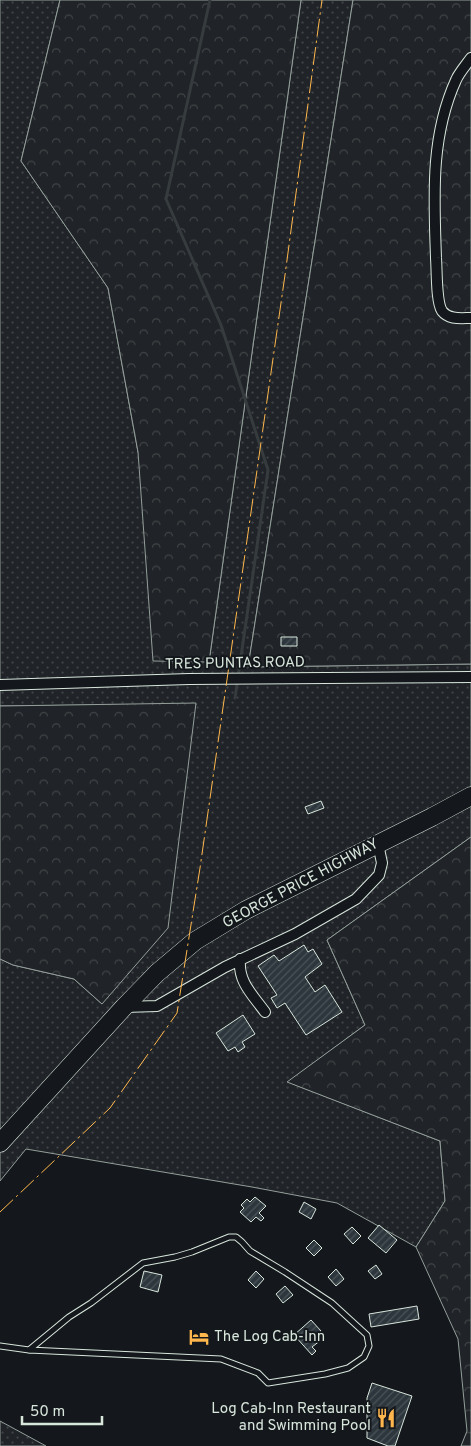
<svg xmlns="http://www.w3.org/2000/svg" width="471" height="1446" font-family="Overpass,sans-serif">
<style>
.grass{fill:url(#grass-dots);stroke:#939e99}
.forest{fill:url(#forest-crowns);stroke:#939e99}
.lines{fill:none;stroke-linecap:round;stroke-linejoin:round}
.stream{stroke:#363b3e;stroke-width:3}
.building{fill:url(#building-hatch);stroke:#d8e6dc}
.lane-casing{stroke:#d8e6dc;stroke-width:7}
.street-casing{stroke:#d8e6dc;stroke-width:12}
.highway-casing{stroke:#d8e6dc;stroke-width:19}
.lane{stroke:#14181c;stroke-width:5}
.street{stroke:#14181c;stroke-width:10}
.highway{stroke:#14181c;stroke-width:18}
.power{stroke:#ffb74d;stroke-width:1;stroke-dasharray:18 4 2.5 4;stroke-linecap:butt}
.labels{text-anchor:middle;dominant-baseline:central;stroke-width:4;stroke-linejoin:round;paint-order:stroke}
.street-label{font-size:15px;fill:#d8e6dc;stroke:#14181c}
.poi-label{font-size:15px;fill:#d8e6dc;stroke:#14181c;text-anchor:start}
</style>
<defs>
<pattern id="grass-dots" width="8" height="8" patternUnits="userSpaceOnUse" patternTransform="scale(1.25)"><rect width="8" height="8" fill="#202428"/><path d="M2 2h.1M6 6h.1" fill="none" stroke="#404447" stroke-width="1.8" stroke-linecap="round"/></pattern>
<pattern id="forest-crowns" width="20" height="18" patternUnits="userSpaceOnUse" patternTransform="scale(1.25)"><rect width="20" height="18" fill="#202428"/><path d="M2 6a3 3 0 1 1 6 0M12 15a3 3 0 1 1 6 0" fill="none" stroke="#404447"/></pattern>
<pattern id="building-hatch" width="6" height="6" patternUnits="userSpaceOnUse" patternTransform="scale(1.25)"><rect width="6" height="6" fill="#2c363c"/><path d="M-1 1l2-2M0 6l6-6M5 7l2-2" fill="none" stroke="#4a5358"/></pattern>
</defs>
<rect width="100%" height="100%" fill="#14181c"/>
<!-- grass -->
<path class="grass" d="M0,0H60L21,161L108,288L138,452L209,662L301,0H353L248,667L471,664V837L327,940L365,1025L288,1082L440,1141L445,1201L416,1247L337,1203L252,1187L26,1149L0,1181V959L13,965L74,979L102,1004L196,704L0,706Z
M0,1421L46,1446H0Z"/>
<!-- forest -->
<path class="forest" d="M60,0H301L209,662L153,661L138,452L108,288L21,161Z
M353,0H471V664L248,667Z
M196,703L168,928L102,1004L74,979L13,965L0,959V706Z
M471,837V1446H461L467,1431L458,1339L416,1247L445,1201L440,1141L287,1082L365,1025L327,940Z"/>
<g class="lines">
<!-- stream -->
<path class="stream" d="M210,0L166,199L221,325L268,470L235,698"/>
</g>
<!-- building -->
<path class="building" d="M281,637H297V646H281Z
M321,801L324,808L308,814L305,807Z
M304,945L308,952L313,949L322,964L305,977L315,992L325,985L342,1012L306,1035L285,1003L277,1008L271,998L277,995L258,966L274,955L279,961Z
M243,1015L255,1034L242,1042L245,1047L238,1052L235,1047L228,1051L216,1033Z
M255,1197L266,1206L259,1213L264,1218L261,1221L256,1217L251,1222L240,1212L244,1208L241,1205L247,1199L250,1202Z
M304,1202L316,1209L311,1219L299,1212Z
M379,1225L397,1240L386,1253L368,1238Z
M352,1227L361,1236L353,1244L344,1234Z
M314,1240L322,1248L314,1256L306,1248Z
M376,1265L382,1274L375,1279L368,1271Z
M336,1269L344,1279L336,1286L328,1277Z
M144,1271L162,1275L158,1292L140,1287Z
M256,1271L264,1279L256,1288L248,1280Z
M285,1286L293,1295L283,1303L276,1294Z
M417,1306L419,1319L371,1327L369,1314Z
M311,1320L321,1331L317,1335L321,1340L312,1347L316,1351L312,1355L294,1335Z
M372,1383L412,1396L395,1446H388L367,1438V1398Z"/>
<g class="lines">
<defs>
<path id="lane" d="M0,1346L29,1350L221,1359L258,1373L268,1383L325,1374L348,1368L364,1357L369,1346L367,1335L332,1303L285,1272L250,1251L242,1242L236,1237H229L192,1252L175,1257L143,1263L91,1303L69,1317L29,1350"/>
<path id="street" d="M471,58C466,65 459,73 456,80C430,137 434,198 436,258C437,270 436,302 442,311C449,320 461,318 471,318
M0,685L189,679L471,677
M240,959C238,982 252,994 265,1012
M124,1007L157,1006L225,967L295,934L356,899L379,875L382,863L378,844"/>
<path id="highway" d="M0,1143L124,1007L157,973L195,941L246,910L432,817L471,796"/>
</defs>
<!-- lane casing -->
<use href="#lane" class="lane-casing"/>
<!-- street casing -->
<use href="#street" class="street-casing"/>
<!-- highway casing -->
<use href="#highway" class="highway-casing"/>
<!-- lane -->
<use href="#lane" class="lane"/>
<!-- street -->
<use href="#street" class="street"/>
<!-- highway -->
<use href="#highway" class="highway"/>
<!-- power -->
<path class="power" d="M0,1212L110,1108L177,1013L200,868L285,275L322,0"/>
</g>
<!-- icons -->
<defs>
<symbol id="hotel-bare" viewBox="-9 -9 18 18"><path d="M-6-4.5h1.5V1H6V5H4.5V3h-9V5H-6ZM-4 0a1.8 1.8 0 1 1 3.6 0ZM.5 0V-2.5h3Q6-2.5 6 0Z" fill="#ffb74d" stroke="#14181c" stroke-width="2.5" paint-order="stroke"/></symbol>
<symbol id="restaurant-bare" viewBox="-9 -9 18 18"><path d="M-5-6h1v4h1v-4h1v4h1v-4h1v5L-1.5 .5V6h-2V.5L-5-1ZM5-6V6H3V1.5H1.5Q1.5-4 5-6Z" fill="#ffb74d" stroke="#14181c" stroke-width="2.5" paint-order="stroke"/></symbol>
</defs>
<g fill-rule="evenodd">
<use href="#hotel-bare" x="185" y="1323" width="28" height="28"/>
<use href="#restaurant-bare" x="372" y="1404" width="28" height="28"/>
</g>
<g class="labels">
<!-- street labels -->
<g class="street-label">
<text transform="translate(235 664) rotate(-1)">TRES PUNTAS ROAD</text>
<text transform="translate(301 884) rotate(-28)">GEORGE PRICE HIGHWAY</text>
</g>
<!-- poi labels -->
<g class="poi-label">
<text x="214" y="1337">The Log Cab-Inn</text>
<text x="371" y="1409" text-anchor="end">Log Cab-Inn Restaurant<tspan x="371" dy="17">and Swimming Pool</tspan></text>
</g>
</g>
<!-- scale -->
<path d="M22 1416v8h80v-8" fill="none" stroke="#d8e6dc" stroke-width="2.5"/>
<text x="30" y="1416" font-size="15" fill="#d8e6dc" stroke="#14181c" stroke-width="4" paint-order="stroke">50 m</text>
</svg>
